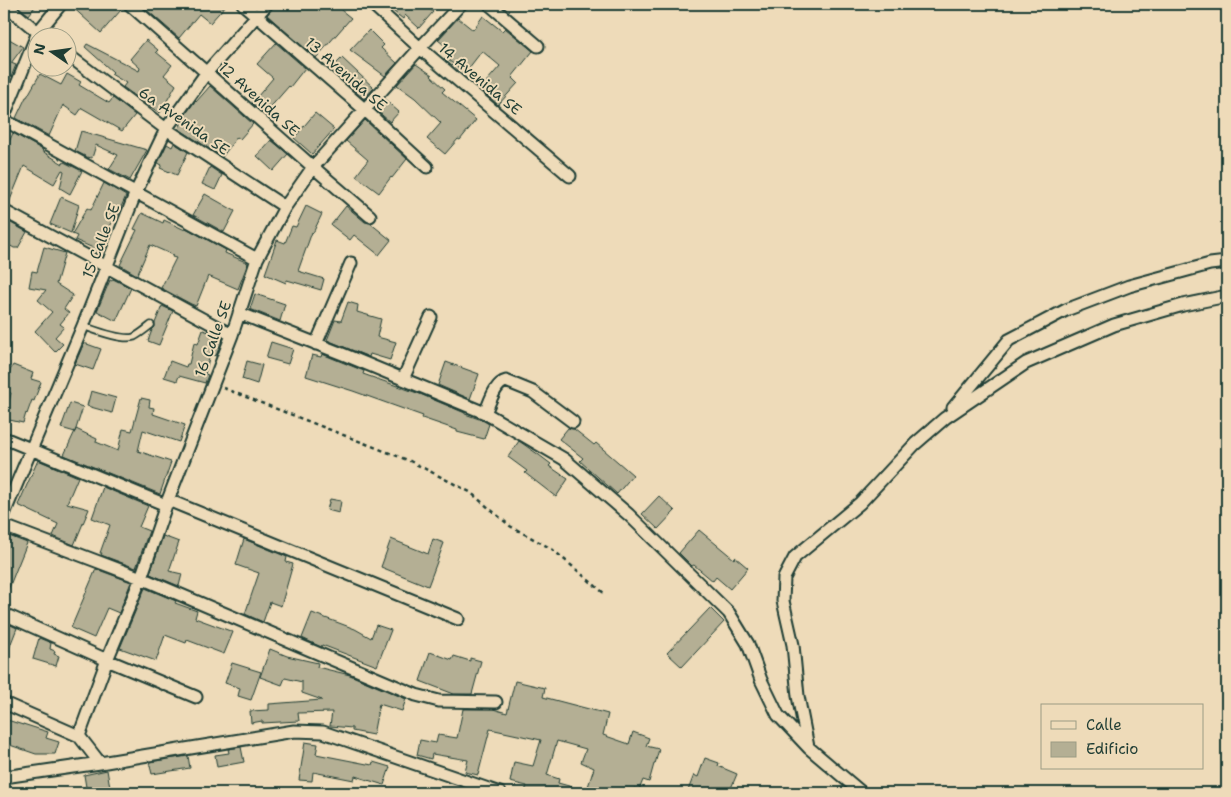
<svg xmlns="http://www.w3.org/2000/svg" width="1231" height="797" font-family="'Shantell Sans',sans-serif">
<style>
.building{fill:#b4af94;stroke:#1f3d34}
.lines{fill:none;stroke-linecap:round;stroke-linejoin:round}
.lane-casing{stroke:#1f3d34;stroke-width:9}
.street-casing{stroke:#1f3d34;stroke-width:15}
.path{stroke:#1f3d34;stroke-width:2.5;stroke-dasharray:4 4;stroke-linecap:butt}
.lane{stroke:#eedbb9;stroke-width:5.5}
.street{stroke:#eedbb9;stroke-width:11}
.labels{text-anchor:middle;dominant-baseline:central;stroke-width:4;stroke-linejoin:round;paint-order:stroke}
.street-label{font-size:15px;fill:#1f3d34;stroke:#eedbb9}
</style>
<rect width="100%" height="100%" fill="#eedbb9"/>
<filter id="ink" filterUnits="userSpaceOnUse"><feTurbulence type="fractalNoise" baseFrequency=".02" numOctaves="2"/><feDisplacementMap in="SourceGraphic" scale="10" xChannelSelector="R" yChannelSelector="G"/><feConvolveMatrix kernelMatrix="1 2 1 2 8 2 1 2 1" color-interpolation-filters="sRGB"/></filter>
<g filter="url(#ink)">
<!-- building -->
<path class="building" d="M15,4H37L29,15Z
M69,4H114L121,10L101,33Z
M140,4H227L210,23L199,14L179,38Z
M276,4H346L341,10L351,18L316,58L267,15Z
M384,4H424L433,12L419,28L405,15L403,19Z
M483,16L502,31L505,28L533,51L512,77L518,83L498,105L480,89L500,66L482,51L465,73L448,60L454,53L438,40L458,18L473,30Z
M369,30L384,45L381,48L397,63L385,76L350,50Z
M4,36L23,47L11,63L16,65L11,77L4,74Z
M146,40L158,50L156,52L172,65L164,75L176,85L160,113L149,106L123,87L126,83L111,74L113,72L85,47L87,44L139,71L140,68L130,59Z
M276,43L305,68L290,87L289,86L267,111L265,110L263,112L252,103L273,78L257,64Z
M342,58L374,88L364,99L330,70Z
M416,64L432,75L431,76L445,89L442,92L476,120L460,140L458,139L445,154L427,139L441,123L415,98L397,85Z
M40,74L61,85L67,74L81,82L79,85L109,103L113,98L135,115L122,131L82,108L77,115L63,105L49,136L16,118L26,97H27Z
M210,86L253,124L240,139L237,137L222,157L179,129L183,118L195,101L196,102Z
M384,99L399,112L390,122L375,109Z
M315,113L334,129L312,154L294,138Z
M365,120L407,159L392,178L391,177L379,193L356,176L368,160L346,141Z
M81,131L147,150L130,180L109,169L118,155L96,145L92,158L90,157L89,158L75,151Z
M13,133L43,150L42,151L63,164L64,162L82,171L70,194L60,188L64,171L62,170L54,184L24,166L8,205L4,204V153Z
M271,140L288,154L273,171L257,156Z
M174,143L188,152L177,175L160,168L162,165L158,163L167,144L172,147Z
M210,167L222,175L215,190L202,184Z
M104,183L126,196L117,216L115,215L100,251L75,240L77,236L72,234L87,208L91,210Z
M205,194L235,211L224,232L193,215Z
M61,197L79,205L71,233L50,224Z
M306,206L322,214L313,233L312,232L298,271L324,279L321,290L287,280L286,283L265,274L277,240L285,243L292,226L296,227Z
M346,206L365,222L370,223L391,240L379,255L354,235L350,240L331,225Z
M142,213L163,223L164,220L185,230L186,228L226,250L225,253L248,263L238,289L208,276L196,306L191,304L161,288L176,258L172,257L173,255L150,245L137,275L120,265L137,230L134,229Z
M4,219L27,232L18,248H14L4,242Z
M44,247L65,253L56,284L73,295L64,309L69,313L60,324L64,327L55,337L63,344L55,352L35,331L52,312L38,300L46,290L29,287L32,271L37,272Z
M113,279L131,288L116,321L97,311L110,280L112,281Z
M255,294L285,304L280,321L250,309Z
M348,302L358,305L357,312L381,319L377,337L396,342L390,360L370,354L369,357L327,340L335,320L341,321Z
M162,306L173,311L159,345L148,341L152,330L155,327V323Z
M203,330L212,333L223,338L216,356L210,354L205,374L208,375L205,383L179,376L177,381L164,377L170,361L186,367L187,364H189L194,343L198,344Z
M271,342L293,349L288,364L266,358Z
M84,343L101,349L93,370L75,364Z
M322,354L364,371L363,374L420,394L465,413V414L482,420L489,424L484,439L457,432V430L422,418L423,416L353,391L306,376L312,355L321,357Z
M247,361L262,365L257,384L242,379Z
M446,362L479,374L470,399L438,385Z
M13,365L33,373L31,379L41,382L34,401L32,400L27,414L26,413L23,423L5,419L11,393L4,389V382Z
M91,391L116,398L112,413L87,406Z
M141,398L150,400L149,407L154,408L153,414L185,425L179,442L143,430L138,451L171,462L160,494L64,455L76,429L97,439L96,442L118,451L123,429L132,431Z
M70,403L83,407L75,432L61,428Z
M568,428L574,429L594,445L596,443L633,475L617,494L580,461L583,458L559,439Z
M519,441L539,455L551,464L549,466L568,479L556,497L525,473L527,471L508,457Z
M38,460L78,477L67,503L89,509L74,545L53,536L58,524L18,505Z
M103,487L148,506L139,527L149,531L136,568L101,555L102,553H100L110,525L92,518Z
M659,496L675,511L658,529L642,514Z
M330,499L341,501L339,513L327,510Z
M699,530L734,559L735,557L748,568L730,589L716,577L713,581L694,565L692,566L679,553Z
M4,534L27,543L4,600Z
M163,536L179,542L169,571L182,574L179,586L150,574Z
M244,539L287,557L286,562L293,564L281,606L270,602L263,622L245,614L259,573L236,565Z
M391,539L428,554L433,539L444,543L428,586L381,567Z
M96,569L131,582L119,613L107,608L94,638L71,628Z
M145,588L176,601L175,603L197,611L195,618L233,632L224,654L187,640L186,643L165,635L156,661L120,648Z
M710,608L724,622L682,667L667,653Z
M312,613L355,629L371,638L376,625L391,630L377,666L322,645L321,647L302,638Z
M4,622L17,628L4,661Z
M39,638L51,643L50,649L55,651L54,654L59,656L56,666L33,659Z
M270,649L287,656L318,663L317,667L350,675L406,699L402,711L379,704L373,735L352,731V728L330,726L332,712L298,713L299,721L262,723V721L251,723L250,711L269,710V704L322,700L302,693V682L285,678L282,685L260,677Z
M430,652L452,660L454,656L470,661V658L481,661L472,694H454L420,681Z
M232,663L261,672L251,700L238,696L240,688L225,683Z
M515,681L545,688L543,697L608,714L603,735L629,744L633,732L649,738L646,746L659,749L655,764H654L649,782L643,780L639,790L634,788L633,793H586L594,768L581,762L586,749L557,741L547,775L559,779L558,783L583,790V793H531L525,791L527,786L510,782L514,762L533,766L541,740L490,729L478,775L465,772L468,760L432,754L431,759L417,755L420,740L436,743L438,735L457,738L463,709H493L507,713Z
M4,719L23,725V724L48,732L46,738L59,742L55,754H36L4,743Z
M305,742L318,744L316,754L372,765L373,762L390,767L384,785L355,776L354,780L313,772L312,781L299,780Z
M241,747L244,762L217,767L215,755L229,753L228,749Z
M188,756L190,768L152,774L149,762Z
M705,758L719,763L718,766L737,774L729,793H687L694,775L698,777Z
M107,770L111,793H87L84,775Z"/>
<g class="lines">
<defs>
<path id="lane" d="M83,326C95,330 122,341 134,337C140,334 146,329 151,325"/>
<path id="street" d="M4,4L45,38
M129,4L313,167L370,216
M243,4L364,109L427,167
M372,4L420,48L570,176
M489,4L538,46
M68,55L166,129L285,207
M4,116L38,32L61,4
M4,120L257,259
M4,211L232,335
M239,313L345,355L485,413L564,459L629,515L729,613L748,644L761,680L778,715L809,748L862,793
M316,344L351,263
M403,379L431,317
M953,408L1009,340L1066,310L1129,286L1210,264L1227,262
M485,413C490,403 494,384 506,381L533,392L573,422
M4,438L166,505
M168,500L458,619
M4,514L83,326L136,192L166,129L207,72L267,4
M4,526L141,578L416,695L439,701L496,702
M4,614L107,660L196,697
M4,703L79,736L100,763
M79,736L107,660L141,578L166,505L232,335L257,259L285,207L313,167L420,48L461,4
M808,747L798,696L793,645L783,601L784,578L795,557L860,503L915,444L945,418L1026,363L1114,325L1183,305L1227,296
M4,777L100,763L294,731L323,732L500,793"/>
</defs>
<!-- lane casing -->
<use href="#lane" class="lane-casing"/>
<!-- street casing -->
<use href="#street" class="street-casing"/>
<!-- path -->
<path class="path" d="M223,388L410,461L470,492L510,526L552,549L605,594"/>
<!-- lane -->
<use href="#lane" class="lane"/>
<!-- street -->
<use href="#street" class="street"/>
</g>
</g>
<g class="labels">
<!-- street labels -->
<g class="street-label">
<text transform="translate(346 74) rotate(41)">13 Avenida SE</text>
<text transform="translate(480 79) rotate(40)">14 Avenida SE</text>
<text transform="translate(259 99) rotate(42)">12 Avenida SE</text>
<text transform="translate(184 121) rotate(35)">6a Avenida SE</text>
<text transform="translate(101 241) rotate(-69)">15 Calle SE</text>
<text transform="translate(213 339) rotate(-70)">16 Calle SE</text>
</g>
</g>
<!-- margin -->
<rect width="1231" height="797" fill="none" stroke="#eedbb9" stroke-width="20"/>
<rect x="10" y="10" width="1211" height="777" fill="none" stroke="#1f3d34" stroke-width="2" filter="url(#ink)"/>
<!-- legend -->
<rect x="1041" y="704" width="162" height="65" fill="#eedbb9" stroke="#9b9c84"/>
<rect x="1051" y="721" width="25" height="8" fill="#eedbb9" stroke="#9b9c84"/>
<text x="1086" y="730" font-size="15" fill="#1f3d34">Calle</text>
<rect x="1051" y="742" width="25" height="15" fill="#b4af94" stroke="#9b9c84"/>
<text x="1086" y="754" font-size="15" fill="#1f3d34">Edificio</text>
<!-- north arrow -->
<g transform="translate(52 52) rotate(283)"><circle r="24" fill="#eedbb9" stroke="#9b9c84"/>
<path d="M0-4L9 19L0 12L-9 19Z" fill="#1f3d34"/>
<text y="-8" font-size="14" font-weight="bold" text-anchor="middle" fill="#1f3d34">N</text>
</g>
</svg>
